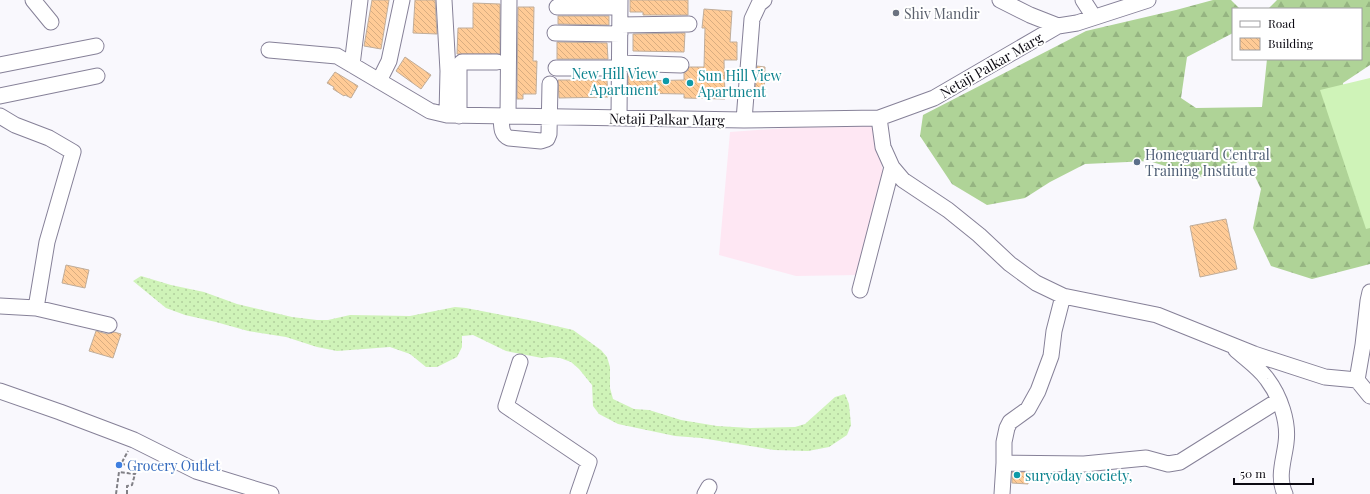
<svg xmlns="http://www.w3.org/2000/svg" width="1370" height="494" font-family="'Playfair Display',serif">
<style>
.industrial{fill:#fee7f3}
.grass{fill:url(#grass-dots)}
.forest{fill:url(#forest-firs)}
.garden{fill:#cff3b8}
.building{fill:url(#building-back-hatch);stroke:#c0ad9a}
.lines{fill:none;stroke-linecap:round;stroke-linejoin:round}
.minor-casing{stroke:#868198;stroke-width:17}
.path{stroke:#818086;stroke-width:2;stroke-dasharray:4 2;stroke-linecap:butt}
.minor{stroke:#fff;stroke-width:15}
.worship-dot{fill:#6b7280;stroke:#fff;stroke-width:1.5}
.culture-dot{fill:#0f9aa8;stroke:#fff;stroke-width:1.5}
.service-dot{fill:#5c6f8a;stroke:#fff;stroke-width:1.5}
.shop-dot{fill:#3f7fe0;stroke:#fff;stroke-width:1.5}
.labels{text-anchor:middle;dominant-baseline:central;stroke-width:4;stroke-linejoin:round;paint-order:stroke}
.worship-label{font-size:14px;fill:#5b616d;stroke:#fff;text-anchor:start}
.street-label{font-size:14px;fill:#0c0a12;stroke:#fff}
.culture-label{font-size:14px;fill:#0d838f;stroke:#fff;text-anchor:start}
.service-label{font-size:14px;fill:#4e5e75;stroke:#fff;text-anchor:start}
.shop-label{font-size:14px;fill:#366cbe;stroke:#fff;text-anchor:start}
</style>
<defs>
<pattern id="grass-dots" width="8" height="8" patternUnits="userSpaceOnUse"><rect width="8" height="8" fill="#cff3b8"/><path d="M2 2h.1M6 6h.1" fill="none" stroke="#b1cf9d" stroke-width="1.8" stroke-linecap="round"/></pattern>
<pattern id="forest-firs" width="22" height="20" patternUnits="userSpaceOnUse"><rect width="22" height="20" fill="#afd397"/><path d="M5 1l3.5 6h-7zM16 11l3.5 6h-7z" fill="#95b481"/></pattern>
<pattern id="building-back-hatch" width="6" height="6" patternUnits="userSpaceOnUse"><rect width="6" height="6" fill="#ffcb96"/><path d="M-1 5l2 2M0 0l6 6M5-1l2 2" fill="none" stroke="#d9ad80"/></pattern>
</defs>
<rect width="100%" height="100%" fill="#f9f8fd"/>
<!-- industrial -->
<path class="industrial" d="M872,122L883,172L859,275L796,276L719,255L730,132Z"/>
<!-- grass -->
<path class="grass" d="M141,276L171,285L204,292L237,304L292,317L317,320H328L350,315L410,316L455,307L466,308L534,321L573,330L601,350L607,357L610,367V388L613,399L634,409L649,410L681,420L717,426L750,428L795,427L805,424L835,397L845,394L849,404L851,425L847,435L829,447L808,451L774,450L701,438L675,436L618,424L599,414L593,406L592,385L579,369L571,362L560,358L550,357L542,358L506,351L473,335L462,336V347L457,357L437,367H426L410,354L390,347L337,351L317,347L286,337L248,331L216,322L185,315L166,308L133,281Z"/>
<!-- forest -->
<path class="forest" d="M1213,0H1231L1240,9H1233V33L1187,57L1181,98L1196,108L1262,107L1267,59H1361V9H1268L1277,0H1370V65L1343,83L1345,119L1370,210V264L1312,279L1271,266L1253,228L1261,189L1246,158L1204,178L1149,161L1085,164L1050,182L1025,198L987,205L952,184L920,136L923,115L1086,31L1176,10Z"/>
<!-- garden -->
<path class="garden" d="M1370,78V228L1366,229L1320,90Z"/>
<!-- building -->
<path class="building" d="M372,0H389L381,49L364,46Z
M415,0H435L437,34L413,33Z
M630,0H688V15H643V12H630Z
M473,3L500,4V54H457L458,28H473Z
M518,7H534L533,61H537L536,94H523V99H517Z
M704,9L732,11L730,42H737V60H724L725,99L684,98V94L628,93V72L639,73V81L684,80V73L688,70L689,67H704L705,28H702Z
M558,16H609V25L558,24Z
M685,33L684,52L633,51V34Z
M557,42L607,43L608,59H557Z
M405,57L431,75L421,89L396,71Z
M757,66L765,67L764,95L755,94Z
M335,72L358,86L351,98L345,95L344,96L333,89L334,87L327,83Z
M558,80H607L608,97L559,98Z
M1226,219L1237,269L1200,277L1190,226Z
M66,265L89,270L85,288L62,283Z
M96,331L107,334L114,332L121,334L113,358L89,351Z
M1012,472H1028V484L1012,483Z"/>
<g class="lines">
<defs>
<path id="minor" d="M33,0L51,22
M444,0L448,71L447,115
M1000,0L1030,15L1058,26L1077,23L1148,0
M1083,0L1094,17
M557,7H620
M620,25L689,24
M555,33L620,34
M269,50L337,56L430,111L447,115L744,120L879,118L934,98L1058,26
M620,63L681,65
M0,65L96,46
M352,65L360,0
M556,68H620
M379,81L389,61L402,0
M0,96L97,76
M0,116L15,125L49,138L73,152L47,242L36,308
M459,116V65L462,62H497
M501,116C502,125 500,134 509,138L541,141L547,139L549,134L550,84
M508,116L509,0
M619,118L620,0
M879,118L883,147L892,167L903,180L948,210L979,235L1010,264L1036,283L1063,296L1157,315L1254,354L1325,377L1357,380L1363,345L1368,301L1370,292
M744,120L752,19L759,4L764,0
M860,290L892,167
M0,306L36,308L109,325
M1236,350C1246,359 1259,368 1267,379C1280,396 1289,422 1286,443C1284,460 1277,477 1285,494
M520,362L506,406L589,462L578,494
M1357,380L1370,396
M0,391L60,412L134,440L196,471L271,494
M1004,463L1084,464L1146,458L1168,464L1180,462L1279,400
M705,494L709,487
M1002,494L1004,463V442L1007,428L1010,422L1028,409L1038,391L1051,356L1054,331L1063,296"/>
</defs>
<!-- minor casing -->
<use href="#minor" class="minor-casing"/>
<!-- path -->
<path class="path" d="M116,494L119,472L135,474L138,466L121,464L128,451
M127,494V486L132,485L135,474"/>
<!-- minor -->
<use href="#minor" class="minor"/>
</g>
<!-- markers -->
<circle class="worship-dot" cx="896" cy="13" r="4"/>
<g class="culture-dot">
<circle cx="666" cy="81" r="4"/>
<circle cx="690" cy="83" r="4"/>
<circle cx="1017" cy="475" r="4"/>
</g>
<circle class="service-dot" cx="1137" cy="162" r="4"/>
<circle class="shop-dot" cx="119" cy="465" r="4"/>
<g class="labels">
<!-- worship labels -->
<g class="worship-label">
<text x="904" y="13">Shiv Mandir</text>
</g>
<!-- street labels -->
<g class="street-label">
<text transform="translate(991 65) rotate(-30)">Netaji Palkar Marg</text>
<text transform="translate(667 119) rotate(1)">Netaji Palkar Marg</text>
</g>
<!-- culture labels -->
<g class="culture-label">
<text x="658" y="73" text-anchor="end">New Hill View<tspan x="658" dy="16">Apartment</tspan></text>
<text x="698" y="75">Sun Hill View<tspan x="698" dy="16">Apartment</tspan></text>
<text x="1025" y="475">suryoday society,</text>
</g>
<!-- service labels -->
<g class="service-label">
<text x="1145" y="154">Homeguard Central<tspan x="1145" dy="16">Training Institute</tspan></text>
</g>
<!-- shop labels -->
<g class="shop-label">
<text x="127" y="465">Grocery Outlet</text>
</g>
</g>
<!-- legend -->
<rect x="1232" y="8" width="130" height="52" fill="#ffffff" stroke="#9e9da0"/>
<rect x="1240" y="21" width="20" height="6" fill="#ffffff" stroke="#9e9da0"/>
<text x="1268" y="28" font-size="12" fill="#0c0a12">Road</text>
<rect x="1240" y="38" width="20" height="12" fill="url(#building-back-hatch)" stroke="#9e9da0"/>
<text x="1268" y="48" font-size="12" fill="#0c0a12">Building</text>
<!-- scale -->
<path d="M1234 478v6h79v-6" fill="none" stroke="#0c0a12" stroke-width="2"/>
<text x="1240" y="478" font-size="12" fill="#0c0a12" stroke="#ffffff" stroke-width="3" paint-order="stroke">50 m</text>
</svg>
